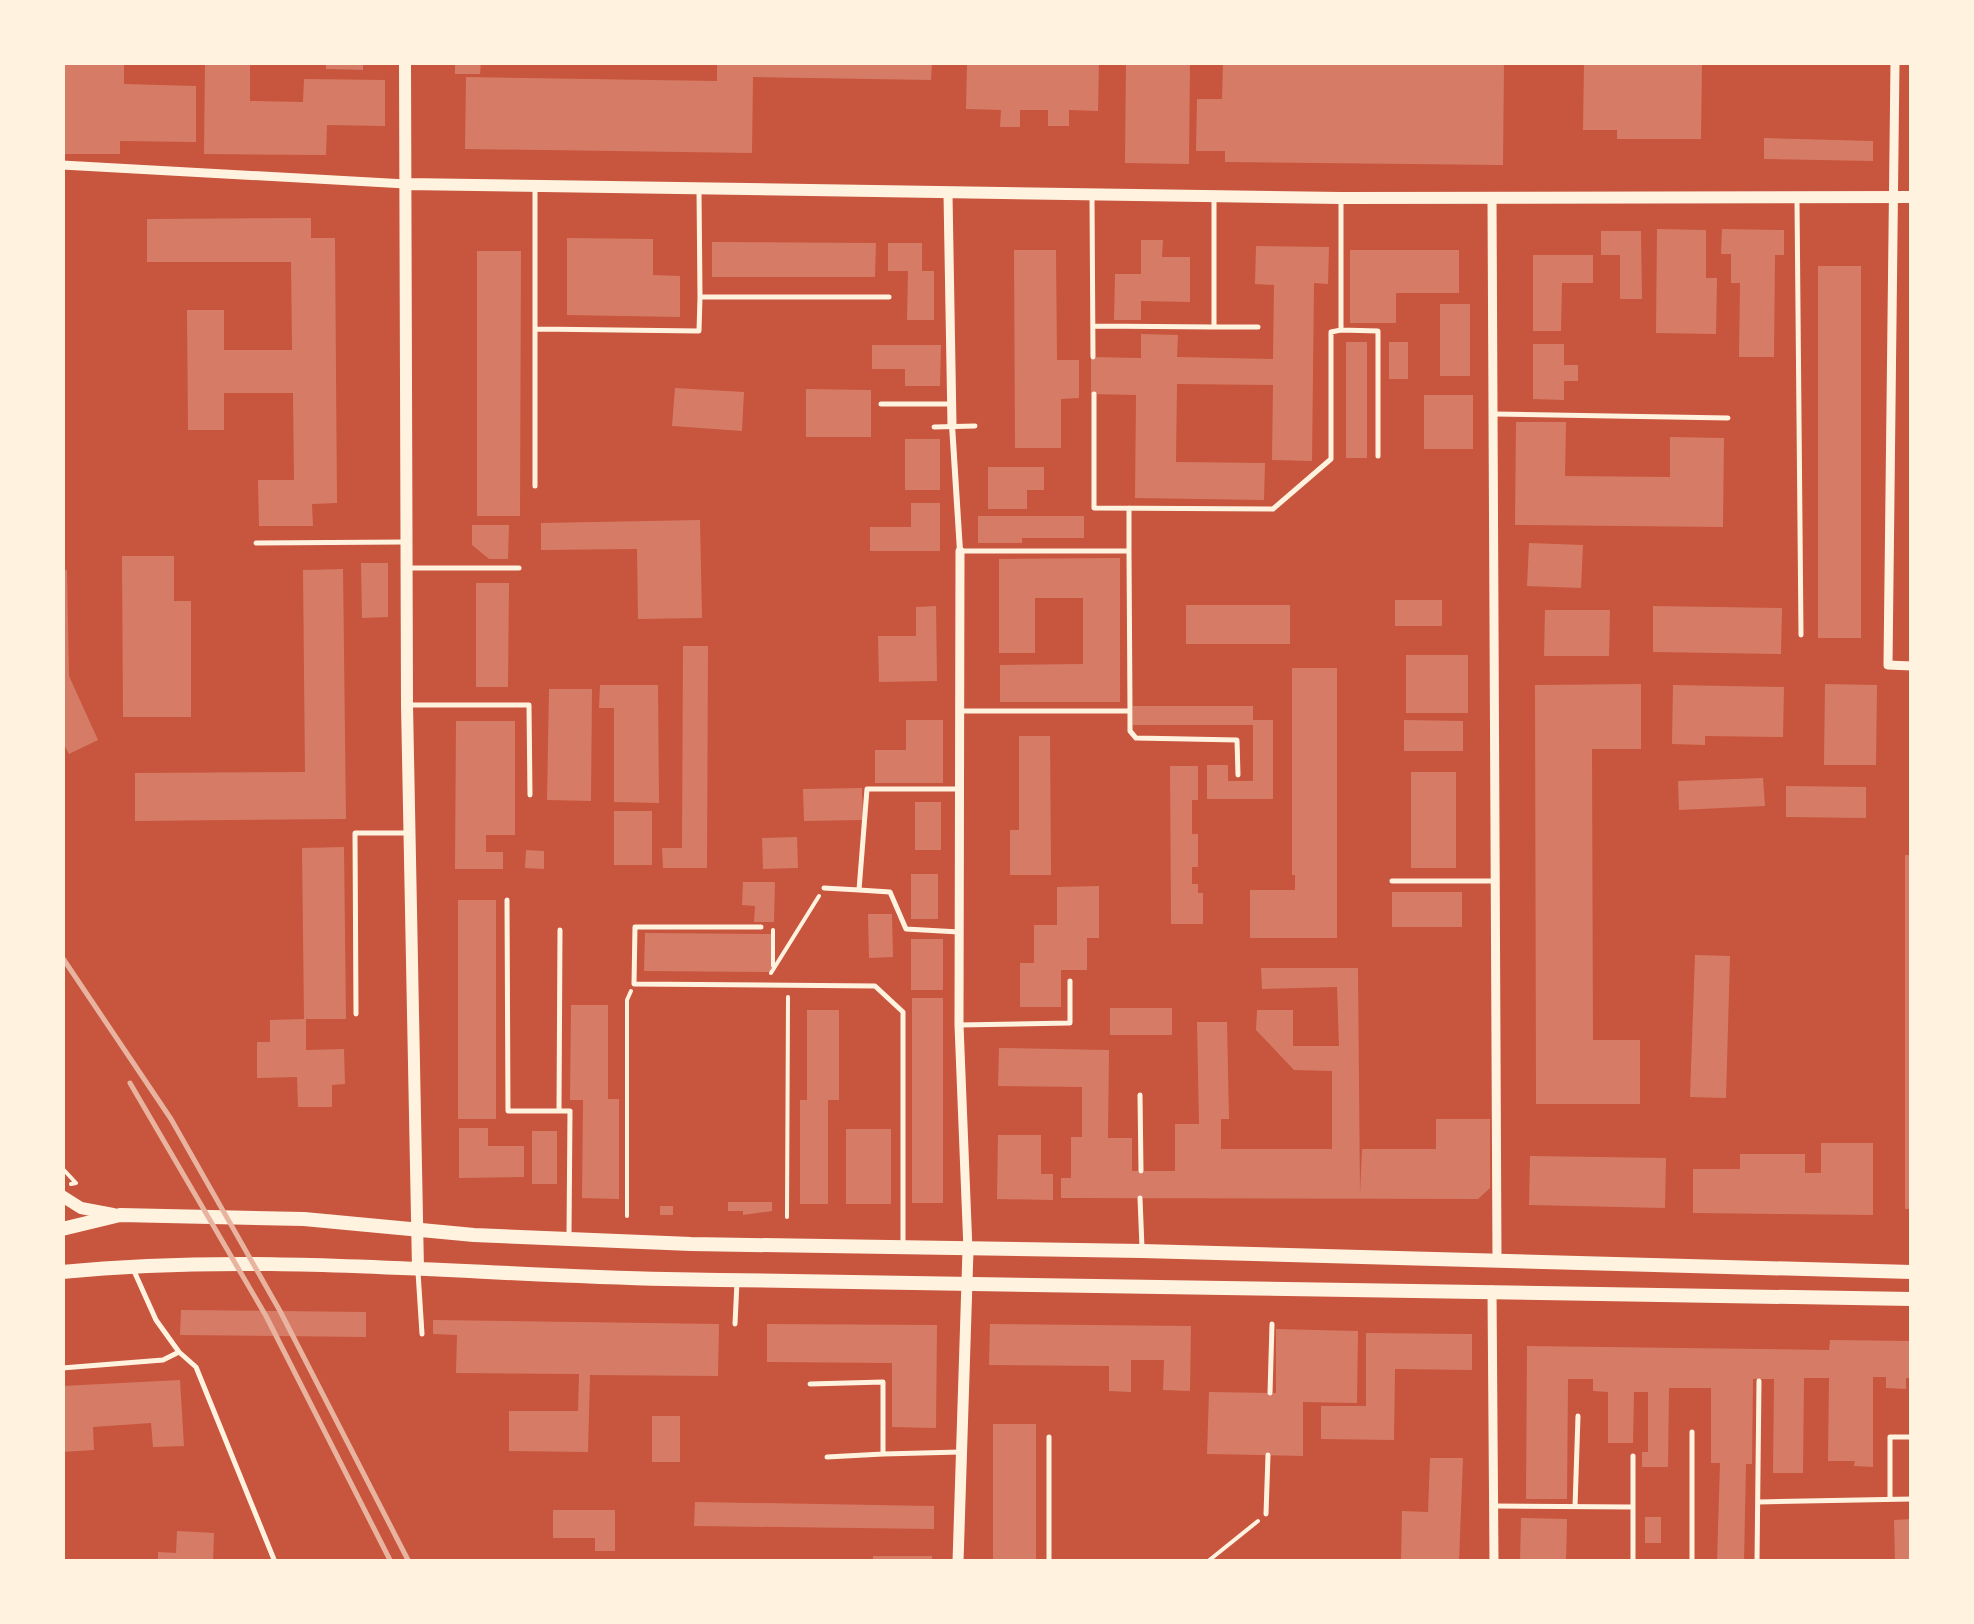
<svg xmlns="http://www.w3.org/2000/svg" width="1974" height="1624" font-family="Overpass,sans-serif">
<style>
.building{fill:#d67c66}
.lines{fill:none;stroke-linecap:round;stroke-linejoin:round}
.path{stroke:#fff3e0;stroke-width:4}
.service{stroke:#fff3e0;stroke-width:5}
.pedestrian{stroke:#fff3e0;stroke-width:6}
.minor{stroke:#fff3e0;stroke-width:9}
.tertiary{stroke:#fff3e0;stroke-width:11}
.secondary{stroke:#fff3e0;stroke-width:12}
.primary{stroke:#fff3e0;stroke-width:14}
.rail{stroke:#e9b49f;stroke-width:5}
</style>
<rect width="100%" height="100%" fill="#c8553d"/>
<!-- building -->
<path class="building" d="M205,62H250V101L303,102L304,79L385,80V126L327,125L326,155L204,154Z
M326,62H363V70L326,69Z
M455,62H481L480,74H455Z
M717,62H932L931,80L753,77L752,153L465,149L466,77L717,81Z
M967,62H1099L1098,111L1069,110V126H1048V110H1020V127H1000L1001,110L966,109Z
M1126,62H1190L1189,164L1125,163Z
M1223,62H1504L1503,165L1225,162V151H1196L1197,99H1222Z
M1584,62H1702L1701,139H1617V130H1583Z
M64,63H124V84L196,86V142L120,141V154H62Z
M1764,138L1873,141V161L1764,159Z
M311,218V238H335L337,503L312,504L313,526H259L258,480H294L293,393H224V430H188L187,310H224V350H292L291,262H147V219Z
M1657,229L1706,230V278H1717L1716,334L1656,333Z
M1722,229L1784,230V255H1775L1774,357H1739L1740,283H1731V254H1721Z
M1601,231H1641L1642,299H1620V255H1601Z
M567,238L653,239V275L680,276V317L567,315Z
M1141,240H1163L1162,257H1190V302L1141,301V320H1114L1115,274H1141Z
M712,242L876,243L875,277H712Z
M888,243H922V271H934V320H907L908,271H888Z
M1256,246L1329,247L1328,284L1314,283L1312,461L1272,460L1273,385L1177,384L1176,462L1265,463L1264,500L1135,498L1136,395L1091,394V357L1141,358V334L1178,335L1177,357L1273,359L1274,285L1255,284Z
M1014,250H1056L1057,360H1079V398L1061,399V448H1015Z
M1350,250H1459V293H1396V323H1350Z
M477,251H521L520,516H477Z
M1533,255H1593V283H1562L1561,331H1533Z
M1818,266H1861V638H1818Z
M1440,304H1470V376H1440Z
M1346,342H1367V458H1346Z
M1389,342H1408V379H1389Z
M1533,344H1564V365H1578V381H1564V400L1533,399Z
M872,345H941L940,386H905V369H872Z
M675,388L744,392L742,431L672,426Z
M806,389L871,390V437H806Z
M1424,395H1473V449H1424Z
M1516,422H1566L1565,476L1670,477V437L1724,438L1723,527L1515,525Z
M905,439H940V490H905Z
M988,467H1044V490H1027V509H988Z
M911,503H940V551H870V527H911Z
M978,516H1084V538H1022V543H978Z
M700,520L702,618L638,619L637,549L541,550V523Z
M472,525H509L508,559H489L472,545Z
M1529,543L1583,545L1581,588L1527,586Z
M122,556H174V601H191V717H123Z
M1120,558V702H1000V665L1083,664V598H1035V653H999V559Z
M361,563H388V617L362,618Z
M343,569L346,819L135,821V773L305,772L303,570Z
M62,570H67L69,676L98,740L69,754L62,741Z
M476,583H509L508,687H476Z
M1395,600H1442V626H1395Z
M1186,605H1290V644H1186Z
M936,606L937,681L879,682L878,636H916V607Z
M1653,606L1782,608L1781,654L1653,652Z
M1545,610H1610L1609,656H1544Z
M683,646H708L707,868H663L662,848H682Z
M1406,655H1468V713H1406Z
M1292,668H1337V938H1250V890H1295V875H1292Z
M1641,684V749H1592L1593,1040H1640V1104H1536L1535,685Z
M1825,684L1877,685L1876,765H1824Z
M600,685H658L659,803L614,802V708H599Z
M1673,685L1784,687L1783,737L1705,736V745L1672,744Z
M549,689H592L591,801L547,800Z
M1133,706H1253V720H1273V799H1207V765H1228V781H1253V725H1133Z
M906,720H943V783H875V750H906Z
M1404,720L1463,721V751H1404Z
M456,721H515V835H486V852H503V869H455Z
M1019,736H1050L1051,875H1010V830H1019Z
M1170,766H1198V800H1192V834H1198V867H1192V884H1198V893H1203V924H1171Z
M1411,772H1456V868H1411Z
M1763,778L1765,806L1679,810L1678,781Z
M1786,786L1866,787V818L1786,817Z
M862,788L863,820L804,821L803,789Z
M915,802H941V850H915Z
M614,811H652V865H614Z
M797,837L798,868L763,869L762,838Z
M344,847L346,1019H304L302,848Z
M526,850L544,851V869L525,868Z
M1905,855H1912V1209H1905Z
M911,874H938V919H911Z
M743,882H775L774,922H754L755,906L742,905Z
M1099,886V938H1087V970H1061V1007H1020V963H1034V925H1057V887Z
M1392,892H1462V927H1392Z
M458,900H496V1119H458Z
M868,914H892L893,957L869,958Z
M645,933L771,934V972L644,971Z
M911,939H943V990H911Z
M1695,955L1730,956L1726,1098L1690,1097Z
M1261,968H1358L1360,1194L1362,1149H1436V1119H1490V1188L1478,1199L1061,1198V1178H1071V1137H1082V1087L998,1086L999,1048L1109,1050L1108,1138H1132V1171H1175V1124H1199L1197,1022H1227L1229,1119H1221V1149H1332V1071L1294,1070L1256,1030L1257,1010H1293V1046H1339L1337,987L1262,989Z
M912,998H943V1203H912Z
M571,1005H608V1099H619V1199L582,1198L583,1100H570Z
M1110,1008H1172V1035H1110Z
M807,1010H839V1100H828V1204H800V1100H807Z
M306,1019V1050L344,1049L345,1084L332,1085V1107H298L297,1077L257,1078V1042H270V1020Z
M459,1128H488V1146H524V1177L459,1178Z
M846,1129H891V1204H846Z
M532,1131H557V1184H532Z
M998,1135H1041V1174H1053V1200L997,1199Z
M1821,1143H1873V1215L1693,1213V1169H1740V1154H1805V1173H1821Z
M1530,1156L1666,1158L1665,1208L1529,1205Z
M728,1202H772V1211L743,1215V1211H728Z
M660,1206H673V1215H660Z
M181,1310L366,1312V1337L180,1335Z
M433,1320L719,1324L718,1376L590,1375L588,1452L509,1451V1411H578L579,1374L456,1373L457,1335L433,1334Z
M767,1324L937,1325L936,1428L892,1427V1363L767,1362Z
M990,1324L1191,1326L1190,1391L1163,1390L1164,1360H1131V1392L1109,1391V1366L989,1365Z
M1276,1329L1358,1331L1357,1403L1303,1402V1456L1207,1454L1209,1392L1276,1393Z
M1366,1333L1472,1334V1370L1395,1369L1394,1440L1321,1439V1406H1366Z
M1830,1340L1912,1341V1378H1906V1389L1886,1388V1377H1873V1467L1854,1466L1855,1461H1828L1829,1378H1804L1803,1473H1773L1774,1379H1753L1752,1464H1746L1744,1562H1717L1720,1463H1711V1388H1669L1668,1467H1642V1452H1648V1392H1634L1633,1443H1608V1392L1593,1391V1379H1568L1567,1499H1526L1527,1346L1829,1350Z
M180,1380L184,1446L153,1447L151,1423L93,1427L94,1450L62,1452V1386Z
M652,1416H680V1462H652Z
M993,1424H1036V1562H993Z
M1430,1458H1463L1459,1562H1401L1402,1511L1428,1512Z
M695,1502L934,1506V1529L694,1526Z
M553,1510H615V1551H595V1538H553Z
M1645,1517H1661V1543H1645Z
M1521,1518L1567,1519L1566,1562H1520Z
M1912,1519V1562H1895L1894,1520Z
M177,1531L214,1533L213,1562H158V1552L176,1553Z
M873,1556H932V1562H873Z"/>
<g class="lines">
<!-- path -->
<path class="path" d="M773,966V930
M771,973L819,896
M62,1168L76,1183L71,1184
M627,1216V1000L631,991
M787,1217L788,997
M1207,1562L1258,1521"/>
<!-- service -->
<path class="service" d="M535,189V486
M699,189L700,297H889
M1092,198L1093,357
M1341,201V330L1378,331V456
M1797,201L1801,635
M1093,326L1214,327V196
M1214,327H1258
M536,329L699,331L700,297
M1094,394V508L1273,509L1331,459V332L1341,330
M881,404H951
M1495,414L1728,418
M934,427L975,426
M256,543L403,542
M960,551H1129V508
M409,568H519
M410,705H529L530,795
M959,711H1130L1129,551
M1130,711V731L1136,738L1237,740L1238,775
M958,789H867L859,890L890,892L906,929L959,932
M1392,881H1495
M824,888L859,890
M507,900L508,1111H558
M761,927H635L634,984L875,986L903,1012V1246
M560,930L559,1111H570L569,1235
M356,1014L355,833H408
M959,1025L1070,1023V981
M1140,1095L1141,1171
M1140,1198L1142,1248
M418,1272L422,1334
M735,1324L737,1282
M179,1352L196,1367L275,1562
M62,1368L163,1360L179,1352L156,1320L134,1271
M810,1384L883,1382V1454L960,1452
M1270,1393L1272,1324
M1049,1437V1562
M827,1457L883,1454
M1890,1497V1437H1912
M1758,1502L1912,1499
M1495,1506L1633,1507V1456
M1575,1507L1578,1416
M1266,1514L1268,1455
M1633,1562V1507
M1692,1562V1432
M1757,1562L1759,1381"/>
<!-- pedestrian -->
<path class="pedestrian" d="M952,425L960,551"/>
<!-- minor -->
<path class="minor" d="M1895,62L1888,665L1912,666
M62,165L406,184
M948,194L952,425
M1492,198L1497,1259
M960,551L959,1025L968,1250
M1492,1290L1494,1562"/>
<!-- tertiary -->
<path class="tertiary" d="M958,1562L968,1250"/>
<!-- secondary -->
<path class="secondary" d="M405,62L407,705L418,1269
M406,184L1341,198L1912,197
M62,1196L81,1208L113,1214"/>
<!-- primary -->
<path class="primary" d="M62,1229L120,1215L304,1219L474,1235L691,1244L1142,1251L1912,1272
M62,1272C263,1252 466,1275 666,1279C1081,1286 1496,1290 1912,1299"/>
<!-- rail -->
<path class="rail" d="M62,957L171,1119L280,1311L409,1562
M130,1083L266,1316L391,1562"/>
</g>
<!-- border -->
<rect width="1974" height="1624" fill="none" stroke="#fff3e0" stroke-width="130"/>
</svg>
